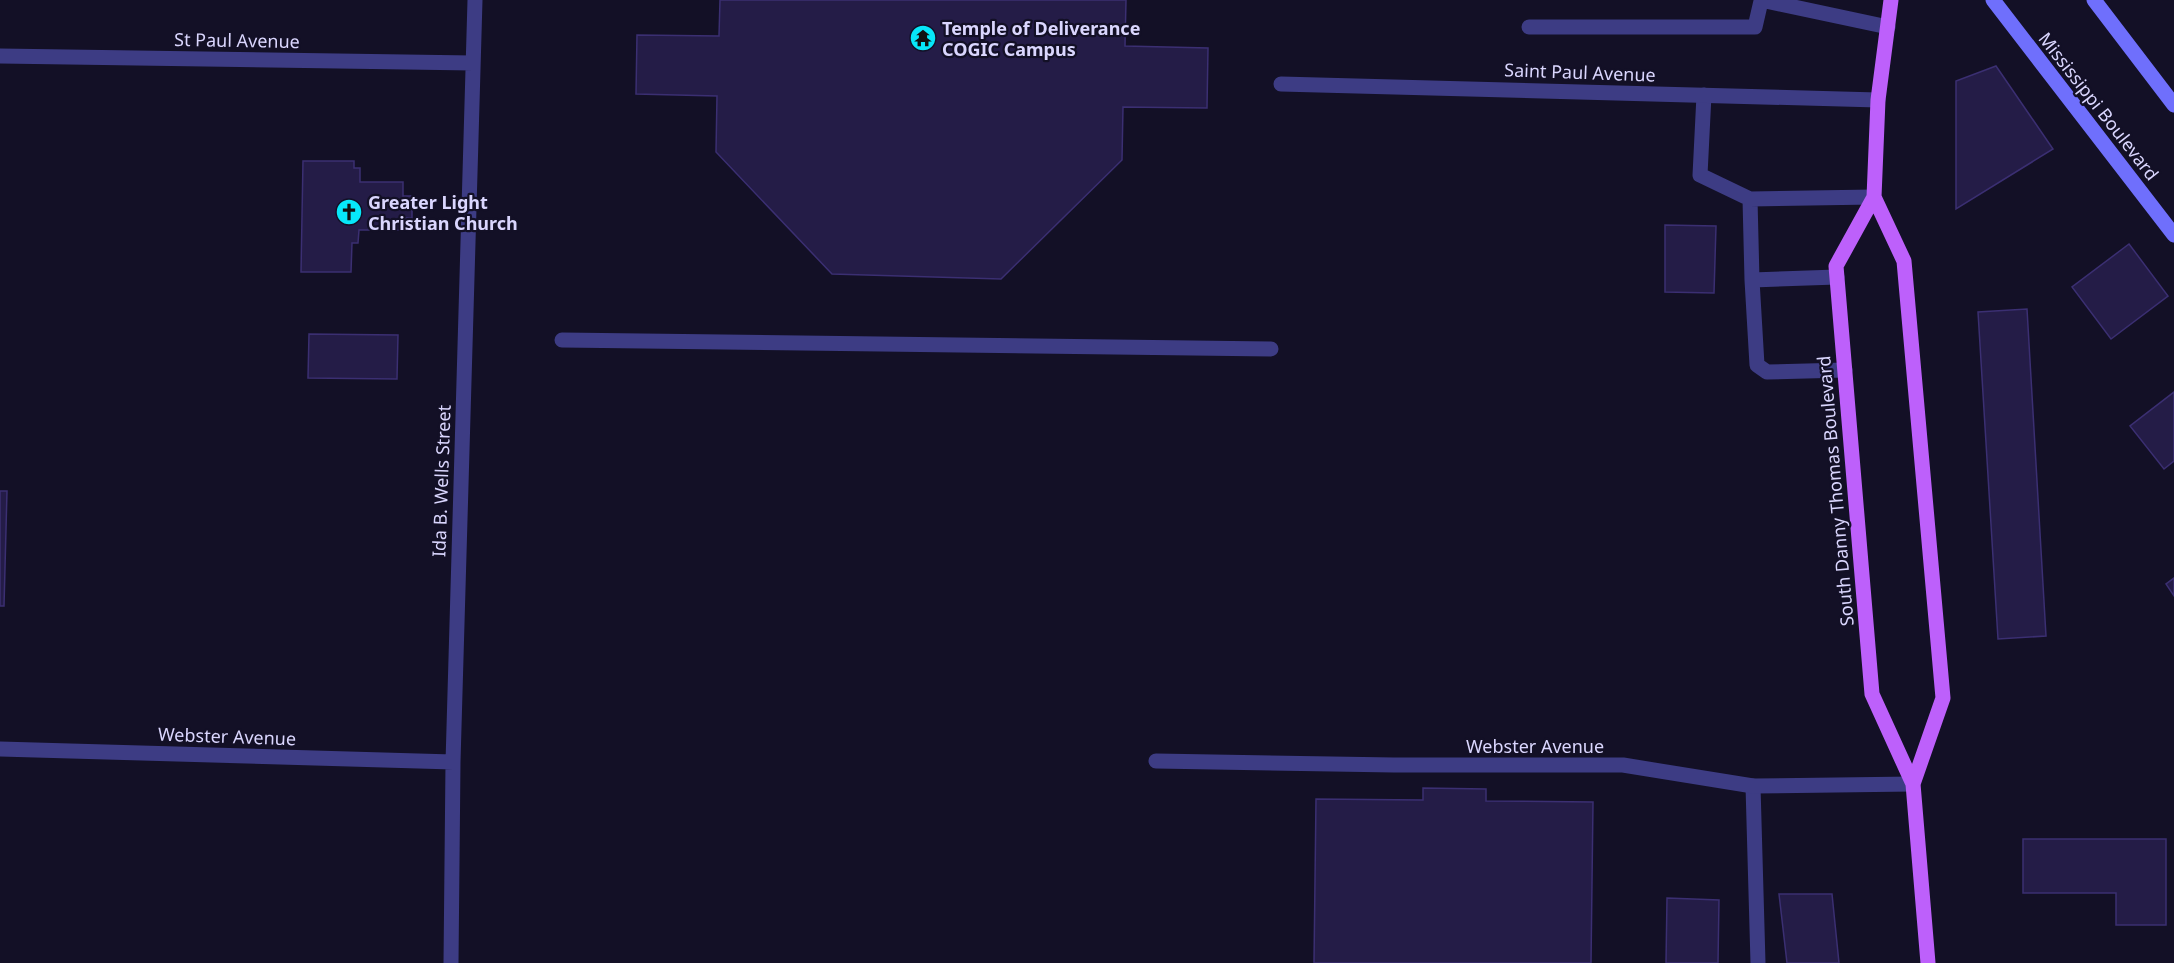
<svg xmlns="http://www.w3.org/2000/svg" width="2174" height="963" font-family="'Noto Sans',sans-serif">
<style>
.building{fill:#241c47;stroke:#3b2f72;stroke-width:1.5}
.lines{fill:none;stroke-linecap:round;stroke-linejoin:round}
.lane{stroke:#3d3c84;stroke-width:15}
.street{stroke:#3d3c84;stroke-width:15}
.secondary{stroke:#6f6ffc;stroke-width:15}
.primary{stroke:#bd60fb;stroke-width:15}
.labels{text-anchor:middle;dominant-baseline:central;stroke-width:4.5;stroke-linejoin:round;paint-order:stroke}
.poi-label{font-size:18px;font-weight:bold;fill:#dad6fe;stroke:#131026;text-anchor:start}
.street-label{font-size:18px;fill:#dad6fe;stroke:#131026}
</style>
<rect width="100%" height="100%" fill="#131026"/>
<!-- building -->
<path class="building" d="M720,0H1126L1125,46L1208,48L1207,108L1123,107L1122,160L1001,279L832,274L716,152L717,96L636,94L637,35L719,36Z
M1996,66L2053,149L1956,209V81Z
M303,161H354V168H360V182H403V196H412V218H401V230H359L358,243H352L351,272H301Z
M1665,225L1716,226L1714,293L1665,292Z
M2129,244L2168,296L2111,339L2072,287Z
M2027,309L2046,636L1998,639L1978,312Z
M309,334L398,335L397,379L308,378Z
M2174,392V461L2164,469L2130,426Z
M0,491H7L4,606H0Z
M2174,578V596L2166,584Z
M1423,788L1486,789V801L1593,802L1591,963H1314L1316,799L1423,800Z
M2023,839H2166V925H2116V893H2023Z
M1779,894H1832L1839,963H1787Z
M1667,898L1719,900L1718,963H1666Z"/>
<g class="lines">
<!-- lane -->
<path class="lane" d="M1761,0L1888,27
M1529,27H1755L1761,1
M1704,95L1700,175L1750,199L1874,197
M1750,199L1752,280L1837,277
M1752,280L1757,365L1767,372L1845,370
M562,340L1271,349
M1753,786L1758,963"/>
<!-- street -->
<path class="street" d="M0,56L473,63
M1281,84L1878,100
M0,749L453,762
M1156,761L1394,765H1623L1753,786L1913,784
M451,963L453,762L475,0"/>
<!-- secondary -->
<path class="secondary" d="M1993,0L2174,235
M2094,0L2174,105"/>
<!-- primary -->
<path class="primary" d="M1891,0L1878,100L1874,197L1836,266L1872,694L1913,784L1928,963
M1874,197L1904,261L1943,698L1913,784"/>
</g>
<!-- icons -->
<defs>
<symbol id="temple-disc" viewBox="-11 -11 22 22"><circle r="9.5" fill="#07e7f9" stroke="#131026"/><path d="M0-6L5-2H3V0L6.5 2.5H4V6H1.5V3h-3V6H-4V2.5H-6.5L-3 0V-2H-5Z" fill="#111"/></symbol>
<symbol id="church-disc" viewBox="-11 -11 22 22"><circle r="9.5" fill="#07e7f9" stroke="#131026"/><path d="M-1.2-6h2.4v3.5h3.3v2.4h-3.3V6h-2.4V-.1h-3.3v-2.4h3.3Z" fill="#111"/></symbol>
</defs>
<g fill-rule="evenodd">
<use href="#temple-disc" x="908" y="23" width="30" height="30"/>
<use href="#church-disc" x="334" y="197" width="30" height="30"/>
</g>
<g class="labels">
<!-- poi labels -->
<g class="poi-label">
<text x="942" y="28">Temple of Deliverance<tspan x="942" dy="21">COGIC Campus</tspan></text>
<text x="368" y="202">Greater Light<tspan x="368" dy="21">Christian Church</tspan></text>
</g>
<!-- street labels -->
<g class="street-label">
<text transform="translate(237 40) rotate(1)">St Paul Avenue</text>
<text transform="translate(1580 72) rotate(2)">Saint Paul Avenue</text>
<text transform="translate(2099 106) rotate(52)">Mississippi Boulevard</text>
<text transform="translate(441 481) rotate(-88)">Ida B. Wells Street</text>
<text transform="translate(1835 491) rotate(-95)">South Danny Thomas Boulevard</text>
<text transform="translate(227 736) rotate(2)">Webster Avenue</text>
<text x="1535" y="746">Webster Avenue</text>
</g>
</g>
</svg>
